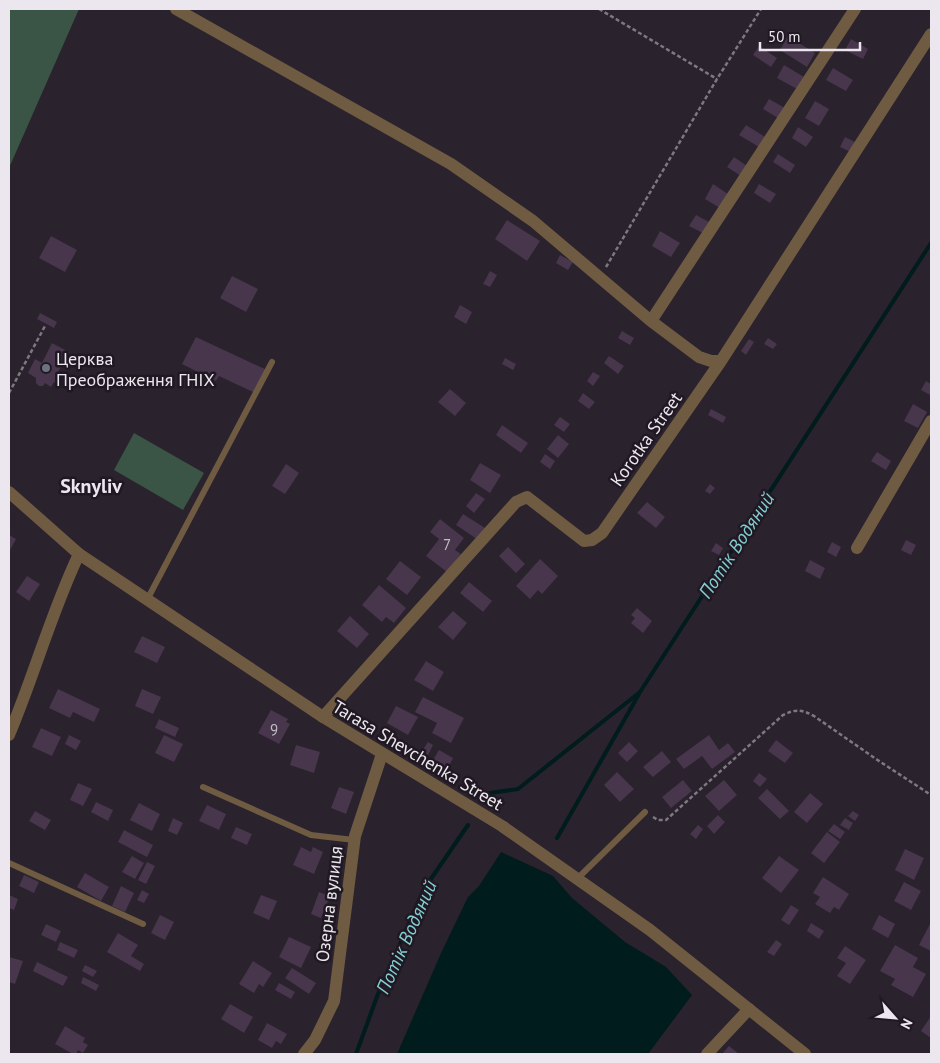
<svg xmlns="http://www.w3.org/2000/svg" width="940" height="1063" font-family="'PT Sans',sans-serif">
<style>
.green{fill:#3a5445}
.water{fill:#001c1d}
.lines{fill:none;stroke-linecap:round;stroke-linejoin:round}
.stream{stroke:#001c1d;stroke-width:4}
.building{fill:#47364c}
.path{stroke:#7e7881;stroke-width:2.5;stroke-dasharray:4 2.5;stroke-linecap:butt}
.service{stroke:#6f5b41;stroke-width:6}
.minor{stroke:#6f5b41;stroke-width:12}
.tertiary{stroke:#6f5b41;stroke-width:12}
.worship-dot{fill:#6b7280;stroke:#201923;stroke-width:2}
.labels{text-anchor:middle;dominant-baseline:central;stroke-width:5;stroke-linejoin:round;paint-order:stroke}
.number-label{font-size:15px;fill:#c3bbc6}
.poi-label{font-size:18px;fill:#ece7ee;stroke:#201923;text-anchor:start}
.street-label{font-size:18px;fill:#ece7ee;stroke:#201923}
.water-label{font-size:19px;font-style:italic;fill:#83ced2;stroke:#201923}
.quarter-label{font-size:20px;font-weight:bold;fill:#ece7ee;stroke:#201923}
</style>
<rect width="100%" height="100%" fill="#2a222d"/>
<!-- green -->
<path class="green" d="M9,9H79L9,168Z
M134,433L204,473L183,510L114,470Z"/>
<!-- water -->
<path class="water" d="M501,852L553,876L572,898L625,942L666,967L692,995L648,1054H397L442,951L468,897L479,886Z"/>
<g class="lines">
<!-- stream -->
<path class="stream" d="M490,793L518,789L640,692L931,243
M557,838L639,694
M356,1054L378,994L424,889L468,825"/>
</g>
<!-- building -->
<path class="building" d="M788,36L815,53L807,67L780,50Z
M851,39L868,49L863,59L845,50Z
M759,46L777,58L771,67L753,55Z
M784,65L804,77L797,89L777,78Z
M833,68L853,80L846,91L826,80Z
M769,99L785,108L778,118L763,109Z
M815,101L829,109L819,126L805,118Z
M746,125L765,137L759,147L739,135Z
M798,127L813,137L806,147L792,138Z
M845,137L855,142L851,152L840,147Z
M778,154L795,165L790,173L773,162Z
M734,157L747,166L741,176L727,167Z
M713,184L728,194L720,208L705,199Z
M759,184L776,194L770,203L754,193Z
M696,215L711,223L705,234L689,226Z
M507,220L540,241L527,261L495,239Z
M660,231L680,243L671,257L652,246Z
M51,236L77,250L65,272L39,258Z
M560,255L573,262L568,270L556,263Z
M490,271L497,275L490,287L483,284Z
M232,276L258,289L246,312L220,298Z
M460,305L472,312L466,324L454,317Z
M40,313L57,322L54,328L37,319Z
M622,331L634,338L630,345L618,338Z
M196,337L267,370L255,393L219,376L216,381L182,364Z
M768,338L777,344L773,349L764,344Z
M749,339L754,342L746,355L741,351Z
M52,343L69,352L58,372L62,375L57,384L54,382L51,387L45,383L43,386H39L36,383V378L28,373L35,359L42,363Z
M609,356L624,366L618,374L604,363Z
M505,358L516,364L513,370L502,364Z
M593,372L600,376L593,386L587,381Z
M926,381L931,384L930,395L921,390Z
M450,389L466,403L455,416L438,402Z
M583,393L595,402L589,409L578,401Z
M913,404L927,412L918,428L904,421Z
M711,409L726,417L723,423L708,415Z
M560,417L570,424L564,432L554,425Z
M502,425L528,443L521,453L496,435Z
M558,435L569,444L558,458L547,449Z
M877,452L891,461L886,470L871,461Z
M545,454L555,461L550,469L540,462Z
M480,463L501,475L490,493L470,480Z
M286,464L299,473L285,494L272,486Z
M710,484L715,488L710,494L705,491Z
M476,493L485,499L474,513L466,506Z
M647,502L665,517L656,528L637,513Z
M463,514L485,528L477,539L456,525Z
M440,519L464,538L455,550L461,554L447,572L426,556L439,539L430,532Z
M9,535L16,539L9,552Z
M906,540L916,545L911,555L901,550Z
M832,542L841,547L836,557L827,552Z
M716,543L723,548L719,555L711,551Z
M508,547L525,564L516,573L499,556Z
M540,559L558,576L542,594L538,590L530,599L516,586Z
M810,560L825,568L820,579L805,571Z
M400,561L421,577L407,595L386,579Z
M27,576L40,584L29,601L16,592Z
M469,582L492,601L483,612L460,593Z
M379,585L406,608L394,623L386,617L382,622L362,605Z
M637,608L652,621L643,633L631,623L635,618L631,615Z
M453,611L467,623L453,640L438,627Z
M350,616L369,634L357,648L337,631Z
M142,636L165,647L157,663L134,652Z
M426,661L444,672L433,691L414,680Z
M58,689L100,709L94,722L73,712L70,718L49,708Z
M142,689L161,697L153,714L135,706Z
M423,697L464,718L451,743L432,733L437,723L415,712Z
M396,706L418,717L408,735L387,723Z
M271,710L288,719L286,722L290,724L279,744L258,733Z
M159,719L179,728L175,737L155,728Z
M41,728L61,737L52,756L32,747Z
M69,735L81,741L76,750L65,744Z
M164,735L183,744L174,762L155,753Z
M709,735L719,750L728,743L735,752L712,769L702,756L684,769L676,759Z
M776,740L793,753L785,763L768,751Z
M428,742L433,745L428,755L422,751Z
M629,742L638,751L627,762L618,753Z
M296,745L320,752L314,773L290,765Z
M439,750L453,758L448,768L433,760Z
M662,751L671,762L653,777L643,767Z
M617,772L634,789L620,802L604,785Z
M759,773L767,779L760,787L753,781Z
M683,780L692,791L671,808L662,797Z
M724,780L737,795L719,811L705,796Z
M78,783L92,789L83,806L70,800Z
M339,787L354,792L346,814L331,808Z
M767,789L789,811L780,819L758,798Z
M810,793L823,804L807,823L794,812Z
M96,802L113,810L108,821L91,812Z
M139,803L160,814L152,831L130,820Z
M207,805L226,814L219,830L199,821Z
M35,811L51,820L45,830L29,821Z
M853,811L859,815L855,821L848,816Z
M718,815L725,822L714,834L707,826Z
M173,818L183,823L177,835L168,831Z
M845,818L853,823L849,830L840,825Z
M834,824L845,832L840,839L828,831Z
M698,825L703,829L696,839L690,834Z
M236,827L252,834L247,845L231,838Z
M124,830L153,845L147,857L118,842Z
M827,832L840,842L824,863L811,853Z
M301,847L311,852L313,847L323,852L314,874L293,865Z
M905,849L924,858L914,880L895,870Z
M132,856L144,863L135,879L122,872Z
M779,856L799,870L781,893L762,878Z
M147,862L155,866L146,884L138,880Z
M85,873L109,887L101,901L77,887Z
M24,875L39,882L34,893L19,886Z
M823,877L849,894L839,910L834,907L830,913L815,904L820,897L813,893Z
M904,882L921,891L911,910L894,901Z
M121,886L134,893L125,912L112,906Z
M142,890L149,894L144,903L137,900Z
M319,892L330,896L321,918L311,914Z
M9,895L18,899L14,910L9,908Z
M261,895L277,901L269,920L253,913Z
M791,905L799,910L789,925L781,920Z
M160,915L174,922L165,940L151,933Z
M879,915L895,924L888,938L872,929Z
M931,922V951L919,945Z
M811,923L824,931L819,939L807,931Z
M46,924L61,931L56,942L41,935Z
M118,933L138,945L131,956L144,964L140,971L107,952Z
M289,937L311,947L301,968L279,957Z
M776,940L782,944L774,956L767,952Z
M60,942L78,950L74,958L57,950Z
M895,945L918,958L913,967L926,974L913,997L891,985L895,979L880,971Z
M845,946L866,960L850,984L837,976L846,963L837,958Z
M9,957L23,961L15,984L9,982Z
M253,961L272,973L263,987L259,984L254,993L239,984Z
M37,962L68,977L63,986L33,971Z
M85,965L97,971L93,977L82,971Z
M292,968L316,983L309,994L285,978Z
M83,977L99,985L96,991L81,983Z
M279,983L295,992L291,999L275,990Z
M230,1004L253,1017L244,1033L221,1019Z
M931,1016V1038L921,1031Z
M267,1023L287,1034L281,1044L276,1041L272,1048L258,1040Z
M65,1026L85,1038L83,1042L88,1045L83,1053L78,1050L76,1054H73L55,1044Z
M729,1046L739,1054H722Z"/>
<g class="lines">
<!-- path -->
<path class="path" d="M599,9L717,79
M606,267L717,79L761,9
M9,393L45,326
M653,817L658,820H666L783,715C796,709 801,709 814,716L876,759L931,795"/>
<!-- service -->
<path class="service" d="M147,600L272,362
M203,787L311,835L354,840
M9,863L143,924
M577,879L645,812"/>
<!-- minor -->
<path class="minor" d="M176,9L451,164L533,221L651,321L699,357L711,361H721
M651,321L855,9
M857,548L931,421
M323,717L516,502L527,497L584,541L592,540L602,533L721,361L931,34
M9,735C34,676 51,613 79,554
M304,1054L315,1040L334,1001L355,836L382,754
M707,1054L749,1009"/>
<!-- tertiary -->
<path class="tertiary" d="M9,492L79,554L323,717L502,826L650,930L805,1054"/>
</g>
<!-- markers -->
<circle class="worship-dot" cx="46" cy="368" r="5"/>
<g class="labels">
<!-- number labels -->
<g class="number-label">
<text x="447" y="544">7</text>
<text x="274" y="729">9</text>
</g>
<!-- poi labels -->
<g class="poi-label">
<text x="56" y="358">Церква<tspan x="56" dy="21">Преображення ГНІХ</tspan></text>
</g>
<!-- street labels -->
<g class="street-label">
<text transform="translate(646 439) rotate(-55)">Korotka Street</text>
<text transform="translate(418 755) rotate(31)">Tarasa Shevchenka Street</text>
<text transform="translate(329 904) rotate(-83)">Озерна вулиця</text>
</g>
<!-- water labels -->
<g class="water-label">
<text transform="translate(736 545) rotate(-57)">Потік Водяний</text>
<text transform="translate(406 937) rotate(-66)">Потік Водяний</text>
</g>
<!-- quarter labels -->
<g class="quarter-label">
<text x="91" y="486">Sknyliv</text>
</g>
</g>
<!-- border -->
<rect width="940" height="1063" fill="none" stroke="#ece7ee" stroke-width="20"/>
<!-- north arrow -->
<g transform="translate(895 1018) rotate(117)" stroke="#201923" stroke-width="4" paint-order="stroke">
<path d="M0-4L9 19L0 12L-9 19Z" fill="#ece7ee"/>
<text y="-8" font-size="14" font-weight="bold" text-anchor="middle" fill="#ece7ee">N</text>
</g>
<!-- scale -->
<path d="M760 42v8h100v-8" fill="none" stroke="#ece7ee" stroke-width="2.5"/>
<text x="768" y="42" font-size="15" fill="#ece7ee" stroke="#201923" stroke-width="4" paint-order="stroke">50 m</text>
</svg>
